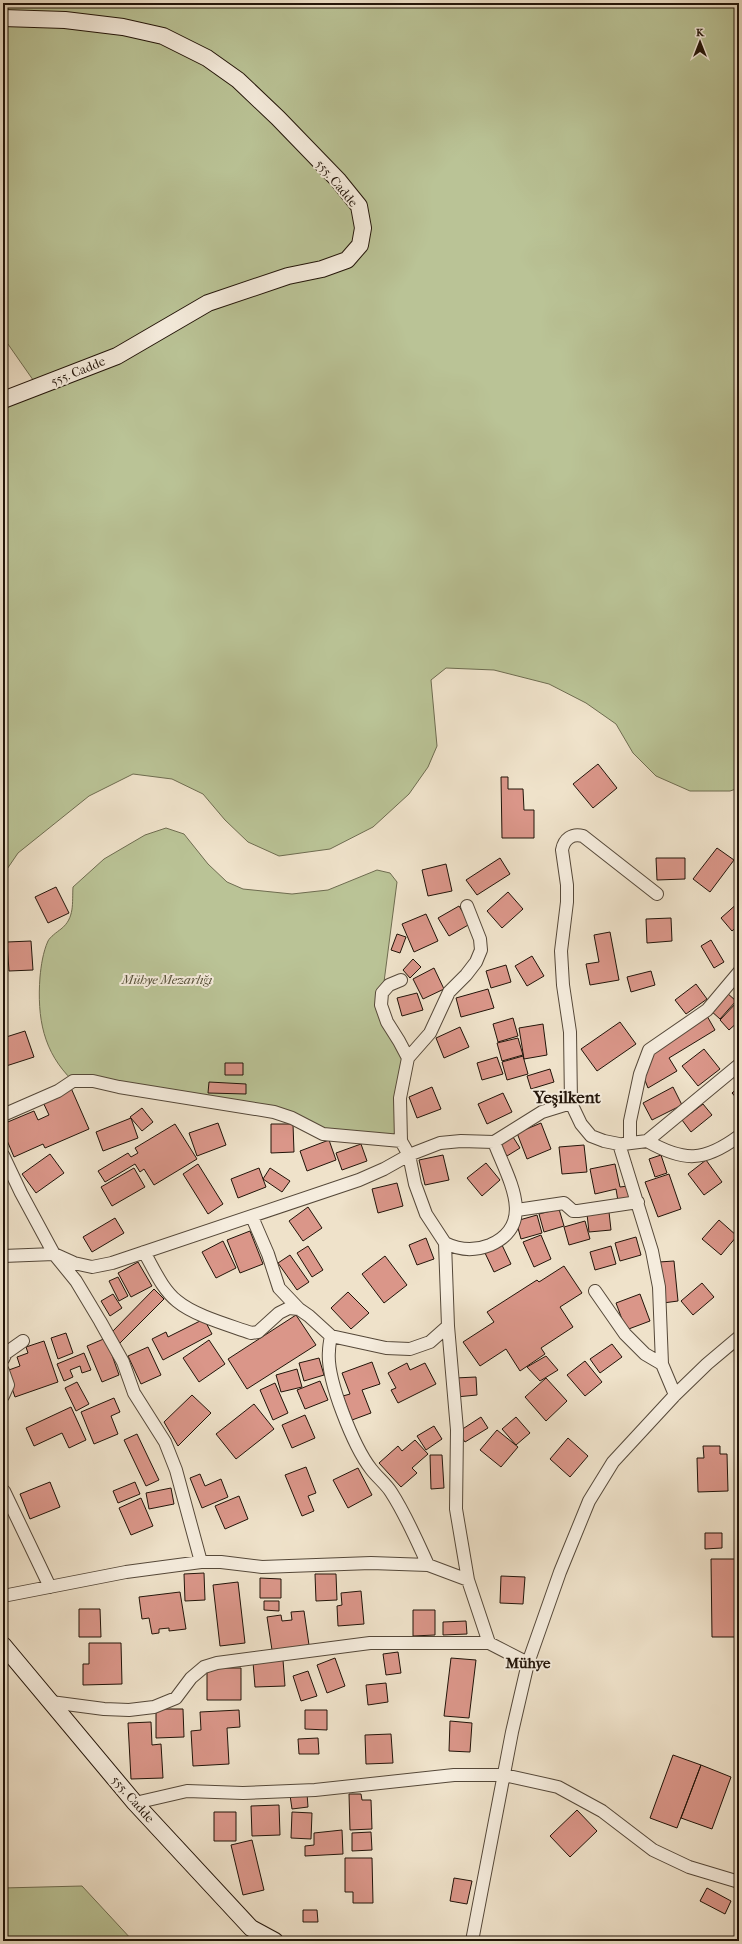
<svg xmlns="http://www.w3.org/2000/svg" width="742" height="1944" font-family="'IM FELL French Canon',serif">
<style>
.green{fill:#bac396;stroke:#6e6c50}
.building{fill:#da9689;stroke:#221409}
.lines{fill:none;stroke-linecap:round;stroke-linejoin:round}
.street-casing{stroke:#554839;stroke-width:14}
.secondary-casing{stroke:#221409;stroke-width:18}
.street{stroke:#f5ecdd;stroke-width:12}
.secondary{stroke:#f5ecdd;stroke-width:16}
.labels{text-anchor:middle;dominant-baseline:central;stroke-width:4;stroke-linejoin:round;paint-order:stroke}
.street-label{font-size:13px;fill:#221409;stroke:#f5ecdd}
.park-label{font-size:13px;font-style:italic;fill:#57513a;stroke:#f5ecdd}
.quarter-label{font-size:15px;font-weight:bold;fill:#221409;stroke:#f5ecdd}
.district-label{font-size:17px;font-weight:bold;fill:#221409;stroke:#f5ecdd}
</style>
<rect width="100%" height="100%" fill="#efe2ca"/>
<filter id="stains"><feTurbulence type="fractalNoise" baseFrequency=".005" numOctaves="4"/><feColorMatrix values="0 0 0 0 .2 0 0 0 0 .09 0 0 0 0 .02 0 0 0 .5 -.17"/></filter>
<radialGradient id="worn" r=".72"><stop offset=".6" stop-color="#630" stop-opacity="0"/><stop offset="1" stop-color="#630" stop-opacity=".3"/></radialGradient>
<!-- green -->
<path class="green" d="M3,3H739V788L730,791H690L656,776L633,753L616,724L586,703L549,684L494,670L446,668L431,680L437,746L428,767L409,794L373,827L330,849L279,856L248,842L225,820L203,794L172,779L133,774L89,796L18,853L3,875V400L38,387L3,337Z
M166,828L184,834L208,864L227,882L243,889L292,894L328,890L377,870L390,873L397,882L381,1005L408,1058L401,1141L323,1134L292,1118L73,1081C43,1052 37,1018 40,977C41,966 43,952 48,941C50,937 57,932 61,929C75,918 72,903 73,887L104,859L145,835Z
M82,1886L133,1941H3V1888Z"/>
<!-- building -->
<path class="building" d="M598,764L617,788L593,808L573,784Z
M501,777H508V789H523L524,810H534V838H502Z
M717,848L734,860L710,892L693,879Z
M500,858L510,874L477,895L466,880Z
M656,858H685V879L657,880Z
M446,864L452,891L428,896L422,870Z
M56,887L69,913L48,923L35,897Z
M508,892L523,909L502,928L487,911Z
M739,902V925L732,931L721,918Z
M459,906L470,924L449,936L438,918Z
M426,914L438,941L414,952L402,924Z
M671,918L672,941L647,943L646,919Z
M610,932L619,980L590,985L586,964L599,962L594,935Z
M397,934L406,937L400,953L391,950Z
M711,940L724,962L714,968L701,946Z
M31,941L33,970L9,971L7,942Z
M532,956L544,976L527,986L515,966Z
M413,959L421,967L410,978L403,970Z
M506,965L511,982L491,988L486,971Z
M434,968L444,989L423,999L413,979Z
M651,971L655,985L631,992L627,977Z
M696,984L707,999L686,1014L675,1000Z
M488,989L494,1008L461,1017L456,998Z
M726,992L736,1001L720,1019L710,1010Z
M417,993L423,1010L402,1016L397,998Z
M738,1001L739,1021L729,1030L720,1020Z
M707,1016L715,1030L669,1058L677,1071L648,1088L644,1078L652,1052Z
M513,1018L518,1036L498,1042L493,1024Z
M620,1022L636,1044L597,1071L581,1049Z
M543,1024L547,1055L524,1059L519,1028Z
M460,1027L469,1047L444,1058L436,1038Z
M25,1031L34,1057L3,1067V1038Z
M518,1038L523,1055L502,1061L497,1043Z
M704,1049L720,1069L698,1086L682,1066Z
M523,1056L528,1074L507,1080L502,1062Z
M497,1057L503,1074L482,1080L477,1063Z
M225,1063H243V1075H225Z
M550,1069L554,1082L531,1089L527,1076Z
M209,1082L246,1084V1094L208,1093Z
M432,1087L441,1109L417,1118L409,1097Z
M673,1087L682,1105L652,1120L643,1103Z
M739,1087V1101L732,1093Z
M71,1088L89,1129L45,1148L43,1144L14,1157L3,1131V1124L34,1111L38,1120L49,1115L42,1100Z
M503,1093L512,1112L487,1124L478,1104Z
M703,1104L712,1115L691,1132L682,1120Z
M142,1108L153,1122L142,1131L130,1117Z
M131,1118L138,1138L103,1151L96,1132Z
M218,1123L226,1145L197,1156L189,1133Z
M541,1123L551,1149L527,1159L517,1133Z
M175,1124L197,1159L154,1185L144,1169L140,1172L135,1164L105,1182L98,1171L128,1153L131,1157L138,1153L135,1148Z
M271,1124H293L294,1152L271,1153Z
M513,1137L520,1148L507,1156L500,1145Z
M329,1140L336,1160L307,1171L300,1151Z
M361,1144L367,1161L342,1170L336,1153Z
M584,1145L587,1172L562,1174L559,1147Z
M50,1154L64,1173L36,1193L22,1174Z
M443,1155L449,1180L425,1185L419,1160Z
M661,1155L667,1173L655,1177L649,1159Z
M706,1160L722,1182L704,1195L688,1174Z
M486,1163L500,1180L482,1196L467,1178Z
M198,1164L223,1204L208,1214L183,1174Z
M615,1164L620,1187L628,1186L630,1198L618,1201L616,1189L595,1194L590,1169Z
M134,1168L145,1187L112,1206L101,1187Z
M259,1168L266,1187L238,1198L231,1179Z
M270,1168L290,1181L282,1192L263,1179Z
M669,1174L681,1209L658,1217L645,1182Z
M397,1183L403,1206L378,1213L372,1189Z
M308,1207L322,1228L303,1241L289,1221Z
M559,1209L564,1226L544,1232L539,1214Z
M609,1212L611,1230L589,1232L587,1214Z
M537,1215L542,1233L521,1239L516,1221Z
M115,1218L124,1233L92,1252L83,1237Z
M719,1220L737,1236L721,1255L702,1239Z
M585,1221L590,1239L569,1245L564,1227Z
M250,1231L263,1264L240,1273L227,1240Z
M541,1235L551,1259L534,1267L523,1242Z
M636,1237L641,1255L620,1261L615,1243Z
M426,1238L434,1259L417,1265L409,1245Z
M223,1241L236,1268L216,1278L202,1252Z
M502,1245L511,1264L494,1272L485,1253Z
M308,1246L323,1270L312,1277L297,1253Z
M611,1246L616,1264L595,1270L590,1252Z
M290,1255L309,1282L297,1290L278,1263Z
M385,1256L407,1285L384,1303L362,1274Z
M674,1261L678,1301L663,1303L659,1262Z
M138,1262L152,1286L131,1297L118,1273Z
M564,1266L582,1293L560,1307L573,1327L541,1348L545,1354L520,1371L506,1349L480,1366L463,1342L494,1322L487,1312L537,1280L539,1282Z
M118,1277L128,1296L119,1301L109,1281Z
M702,1283L714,1297L693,1315L681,1301Z
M154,1289L164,1299L119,1344L112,1332Z
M348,1292L369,1313L351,1329L331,1308Z
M113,1294L122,1308L110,1316L101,1301Z
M640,1294L650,1321L626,1330L616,1303Z
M296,1315L316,1345L247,1389L228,1359Z
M204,1319L212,1334L163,1360L152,1339L166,1332L168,1337Z
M66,1333L73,1353L58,1359L51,1338Z
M106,1338L119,1375L102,1382L87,1346Z
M209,1340L225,1364L199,1382L183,1358Z
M44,1341L58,1382L15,1397L6,1371L20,1366L17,1357L28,1353L26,1347Z
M612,1344L622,1357L600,1373L590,1359Z
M148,1347L161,1375L141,1384L128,1356Z
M84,1353L91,1370L82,1373L80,1366L70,1370L73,1377L64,1381L57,1364Z
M546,1356L558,1370L540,1381L527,1367Z
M319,1358L324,1375L304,1381L299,1363Z
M585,1361L602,1382L585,1396L567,1375Z
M372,1362L380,1384L362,1390L371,1413L352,1420L343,1396L350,1394L342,1373Z
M407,1363L410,1370L425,1363L436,1384L398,1403L391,1390L396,1388L388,1373Z
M297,1369L302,1387L281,1392L276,1375Z
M476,1377L477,1395L456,1397L455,1378Z
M546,1378L567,1401L546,1421L525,1397Z
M320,1381L328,1400L305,1409L297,1390Z
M77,1382L89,1404L76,1411L65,1388Z
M275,1383L288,1413L273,1420L260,1390Z
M192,1395L211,1413L178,1446L164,1422Z
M114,1398L120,1412L111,1416L118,1434L94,1444L81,1412Z
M254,1404L274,1429L236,1459L216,1434Z
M71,1407L86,1440L69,1448L62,1433L34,1446L26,1428Z
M305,1415L315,1438L292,1448L282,1425Z
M481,1417L488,1428L465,1442L458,1432Z
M516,1417L530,1433L516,1445L502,1429Z
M434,1426L442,1439L426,1450L417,1436Z
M497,1430L518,1447L501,1467L480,1450Z
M137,1434L159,1480L146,1486L124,1440Z
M568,1438L588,1456L570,1477L550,1459Z
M415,1440L428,1454L412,1468L417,1473L401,1487L379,1463L398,1446L402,1451Z
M703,1446H720V1454H727L728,1491L698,1492L697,1458H704Z
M430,1455H442L444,1488L431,1489Z
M306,1467L316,1493L308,1496L314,1511L302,1516L285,1475Z
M358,1468L372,1495L348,1508L333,1480Z
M200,1474L205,1486L221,1479L228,1497L202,1508L190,1478Z
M50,1482L60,1507L30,1519L20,1494Z
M135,1482L140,1494L118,1503L113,1491Z
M171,1488L174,1504L149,1509L146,1493Z
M239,1496L248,1519L225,1529L215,1506Z
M141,1498L153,1526L131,1535L119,1508Z
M705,1533H722V1548L705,1549Z
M711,1559H739V1637H712Z
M204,1573L205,1600L185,1601L184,1574Z
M315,1574H336L337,1600L316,1601Z
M501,1576L525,1577L523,1604L500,1603Z
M260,1578L281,1579V1598H260Z
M238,1582L245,1643L220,1646L213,1585Z
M361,1591L364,1624L338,1626L337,1606L342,1605L341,1593Z
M180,1592L186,1629L169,1631V1628L159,1629V1633L152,1634L149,1618L142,1619L139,1597Z
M264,1601H279V1611L264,1610Z
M79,1609H100L101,1637H79Z
M413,1610H435V1635L413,1636Z
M304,1611L309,1645L272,1650L267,1617L281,1615L282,1621L292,1620L291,1612Z
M466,1621L467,1634L443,1635V1622Z
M89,1643H121L122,1684L83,1685V1664H89Z
M398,1652L401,1673L386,1675L383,1654Z
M335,1658L345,1686L327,1693L317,1665Z
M451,1658L476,1660L469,1718L444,1716Z
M283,1660L285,1686L255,1687L253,1662Z
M207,1668H241V1700H207Z
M308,1671L317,1696L301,1701L293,1676Z
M386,1683L388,1702L368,1705L366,1685Z
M156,1709H183L184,1737L156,1738Z
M239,1710L240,1727L227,1728L229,1764L193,1766L191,1731L201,1730L200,1712Z
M305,1710H327V1730L305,1729Z
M450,1721L472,1723L470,1752L449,1751Z
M151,1722L152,1745L161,1744L163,1778L131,1779L128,1723Z
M391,1734L393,1763L366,1764L365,1735Z
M318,1738L319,1754H299L298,1739Z
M673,1755L701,1765L677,1828L650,1818Z
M701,1765L731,1777L712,1829L681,1818Z
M307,1793L308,1807L292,1809L290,1795Z
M349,1794H361L362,1800H371L372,1829L350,1830Z
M279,1805L280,1835L252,1836L251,1806Z
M577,1810L597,1831L570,1857L550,1836Z
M214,1812H236V1841H214Z
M292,1812L312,1813L311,1839L291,1838Z
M342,1830L343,1854L305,1856V1846L314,1845V1833Z
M371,1832L372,1850L352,1851V1833Z
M252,1840L264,1890L243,1895L231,1845Z
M345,1858H372L373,1903H353V1892H345Z
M454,1878L472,1881L467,1904L450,1901Z
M707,1888L731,1901L725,1914L700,1901Z
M303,1910H317L318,1922H303Z"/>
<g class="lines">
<defs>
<path id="street" d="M657,894L583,836C572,833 564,839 562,850L567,885V902L561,951L563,985L570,1032L571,1103L581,1124L591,1136L604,1141L619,1144L652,1251L659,1287L662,1364L675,1395
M401,980L389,985L382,993L381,1005L387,1022L399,1041L408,1058L400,1098L401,1141L409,1155L415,1184L426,1214L445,1243L448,1326L457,1430L456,1509L468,1580L489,1643
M408,1058L430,1033L449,992L466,975L476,962L481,950L480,939L467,906
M3,1115L58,1091L73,1081H93L119,1087L274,1112L292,1118L323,1134L401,1141
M647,1141C684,1162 704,1162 739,1136
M630,1143V1121L640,1074L649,1050L707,1010L739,972
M623,1144L647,1141L739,1065
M3,1155L21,1193L54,1254L76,1281L100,1321L123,1362L134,1393L165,1442L176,1470L201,1562
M517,1210L564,1203L573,1211H578L638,1202
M252,1217L268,1254L279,1288L299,1309
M445,1243C459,1250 475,1251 490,1245C538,1224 507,1177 494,1142
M144,1252C154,1269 162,1289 177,1301C195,1316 229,1325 251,1333L258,1332L279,1313L289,1308L299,1309L309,1316L331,1336L386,1348L410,1349L430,1342L448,1326
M3,1256L54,1254L74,1263L92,1267L112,1263L359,1180L384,1169L409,1155L440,1143L461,1141L494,1142L542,1112L571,1103
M595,1291L625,1334L645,1354L662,1364
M331,1336C330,1341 329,1346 329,1351C326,1379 354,1447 371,1469C377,1477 386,1484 391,1492C406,1515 417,1541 428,1565
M3,1359L6,1353L23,1341
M3,1371L8,1385L3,1396
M4,1491L50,1587
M3,1596L126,1572L201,1562H221L262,1567L371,1563L428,1565L468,1580
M51,1702L104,1709L129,1710L154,1707L176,1698L191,1678L204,1667L217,1663L370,1643H489L528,1663
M135,1803L187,1791L243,1793L315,1790L454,1775H504L558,1787L602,1811L653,1850L689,1867L739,1882
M472,1941L512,1732L528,1663L560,1572L589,1501L613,1462L675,1395L707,1364L739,1337"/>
<path id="secondary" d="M3,18L65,20L123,27L163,36L207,58L238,80L278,118L338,180L359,206L363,228L360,245L347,260L322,269L288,276L208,303L117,356L3,400
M3,1645L135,1803L251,1928L275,1941"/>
</defs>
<!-- street casing -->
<use href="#street" class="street-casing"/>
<!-- secondary casing -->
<use href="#secondary" class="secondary-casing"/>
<!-- street -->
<use href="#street" class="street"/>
<!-- secondary -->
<use href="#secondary" class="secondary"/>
</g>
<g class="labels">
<!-- street labels -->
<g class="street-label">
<text transform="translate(337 183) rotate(50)">555. Cadde</text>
<text transform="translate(78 371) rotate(-22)">555. Cadde</text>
<text transform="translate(133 1799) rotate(49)">555. Cadde</text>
</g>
<!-- park labels -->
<g class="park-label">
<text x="167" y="979">Mühye Mezarlığı</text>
</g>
<!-- quarter labels -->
<g class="quarter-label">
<text x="528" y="1663">Mühye</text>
</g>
<!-- district labels -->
<g class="district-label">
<text x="567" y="1097">Yeşilkent</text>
</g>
</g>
<!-- margin -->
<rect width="742" height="1944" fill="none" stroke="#efe2ca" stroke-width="16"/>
<rect x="4" y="4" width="734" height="1936" fill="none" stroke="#221409" stroke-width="2"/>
<rect x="8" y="8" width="726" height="1928" fill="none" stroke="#221409"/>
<!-- north arrow -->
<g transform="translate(700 42)" stroke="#f5ecdd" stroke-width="3" paint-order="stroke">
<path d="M0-3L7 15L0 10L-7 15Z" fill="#221409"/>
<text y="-6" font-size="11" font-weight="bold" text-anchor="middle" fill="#221409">K</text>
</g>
<rect width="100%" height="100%" filter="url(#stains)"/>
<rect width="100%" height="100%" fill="url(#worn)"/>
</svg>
